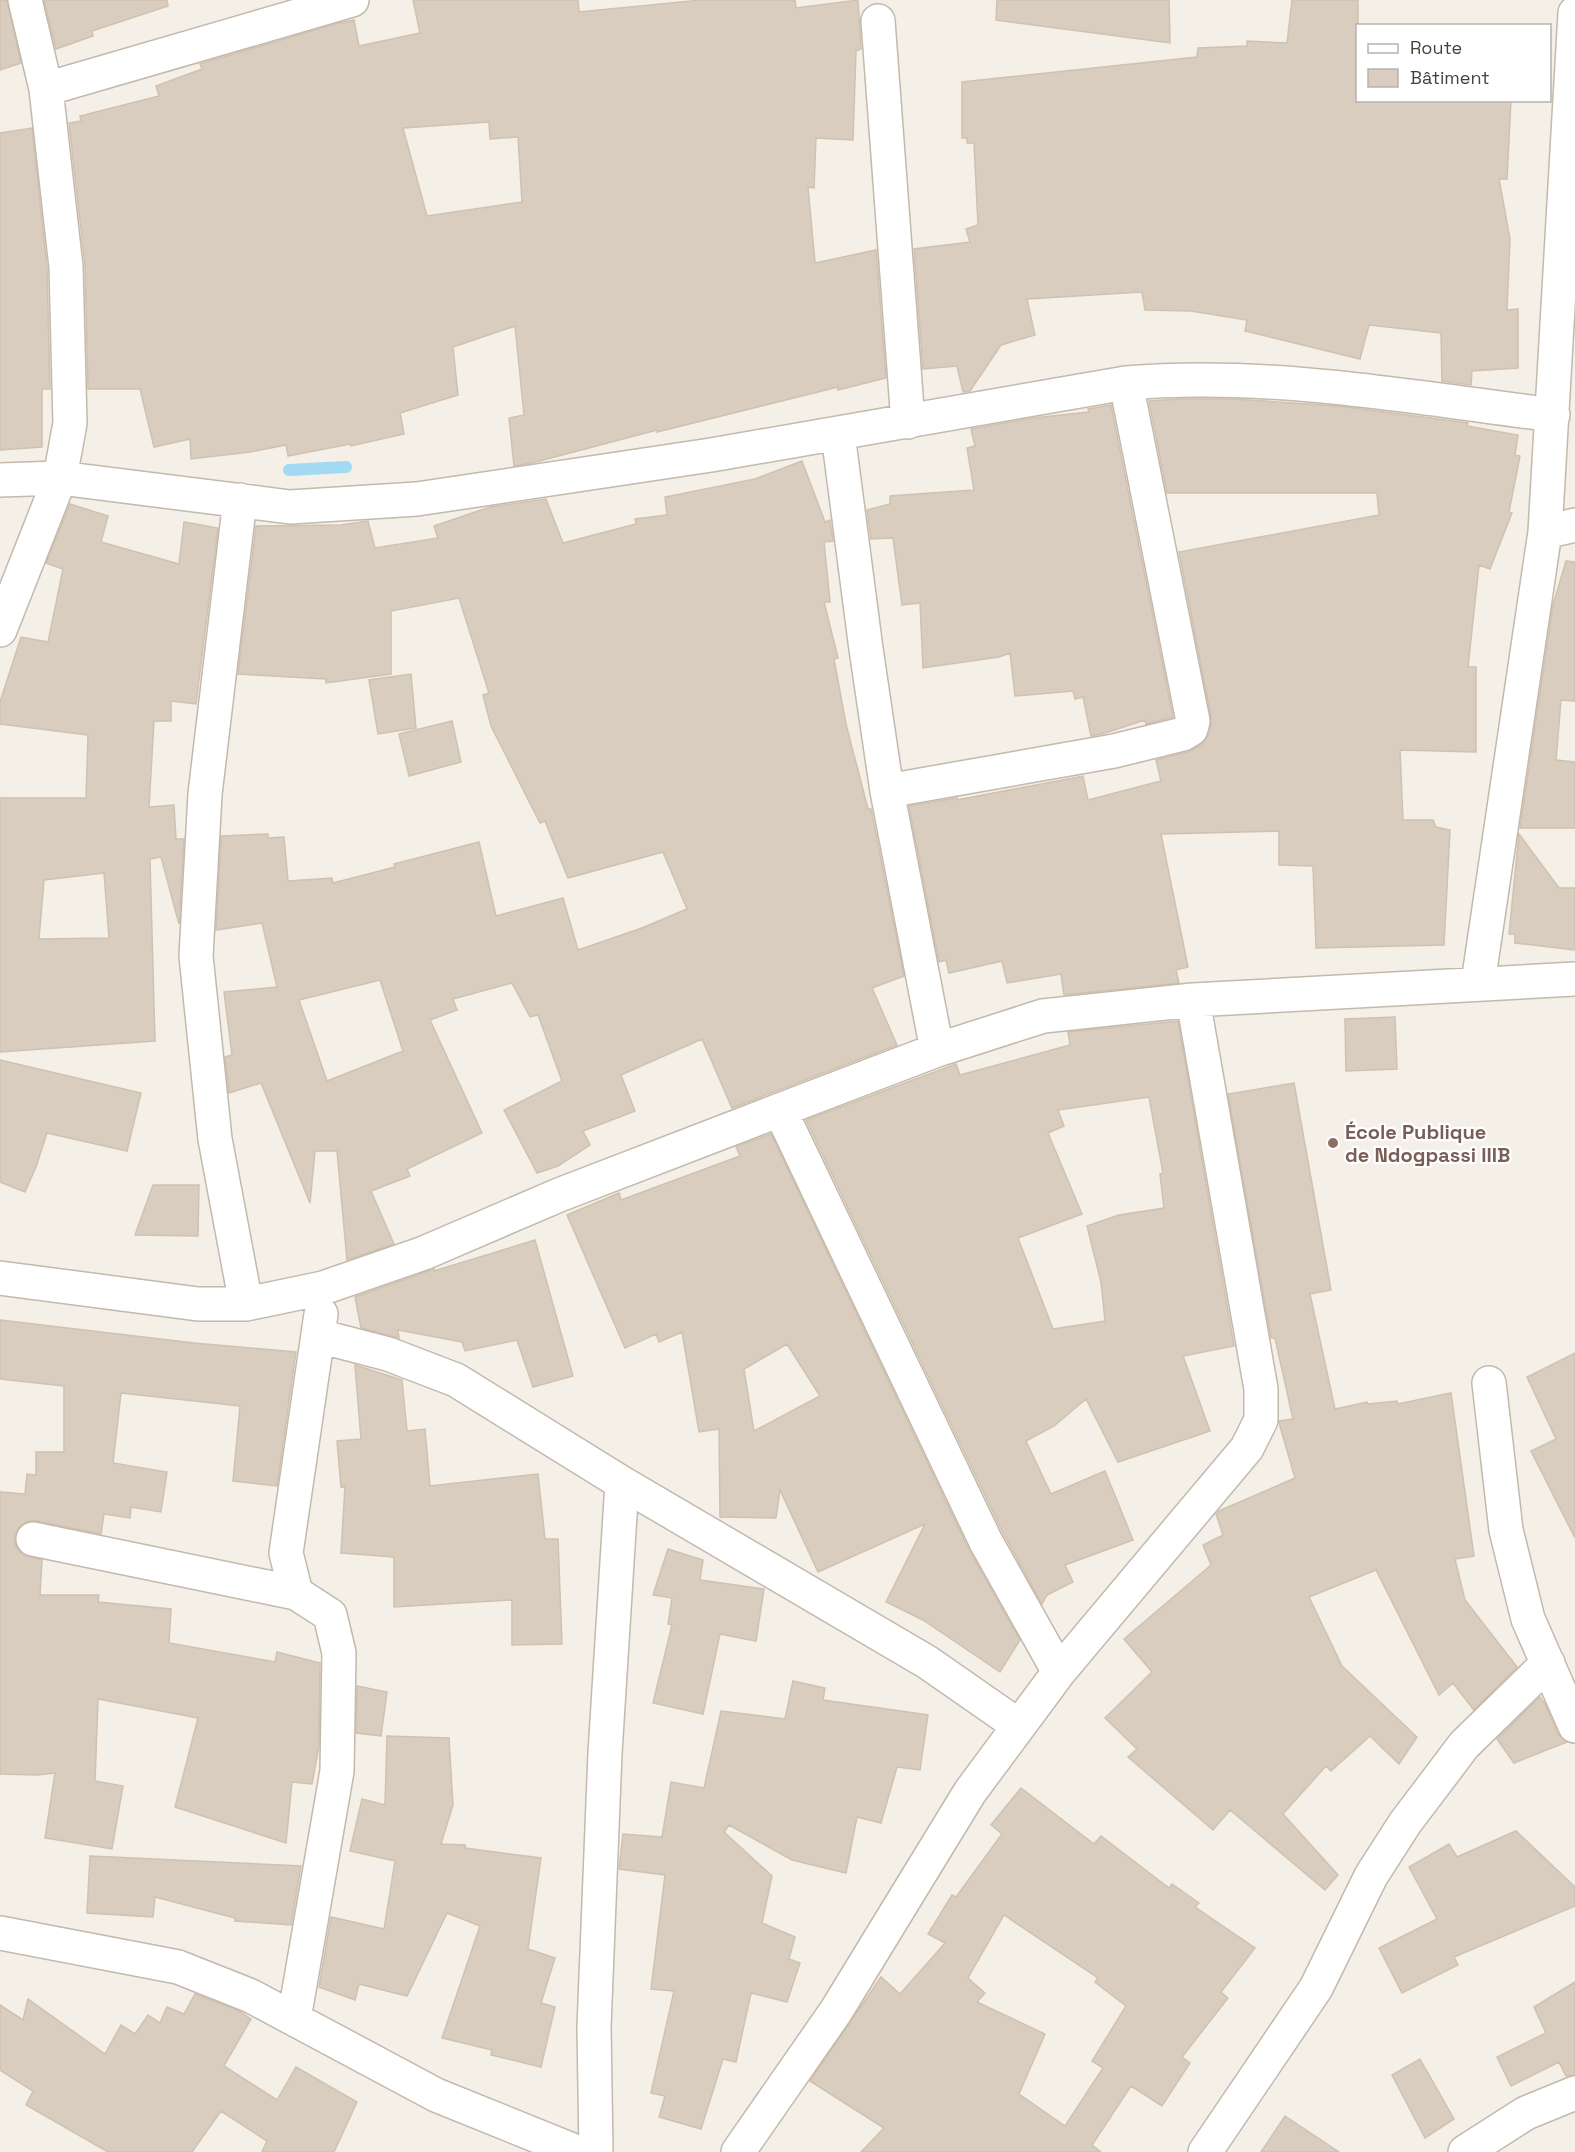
<svg xmlns="http://www.w3.org/2000/svg" width="1575" height="2152" font-family="'Space Grotesk',sans-serif">
<style>
.lines{fill:none;stroke-linecap:round;stroke-linejoin:round}
.stream{stroke:#a2daf3;stroke-width:12}
.building{fill:#d9cdbf;stroke:#d1c1af;stroke-width:1.5;fill-rule:evenodd}
.minor-casing{stroke:#c3b9ac;stroke-width:36}
.minor{stroke:#fff;stroke-width:33}
.education-dot{fill:#8d6e63;stroke:#fff;stroke-width:2}
.labels{text-anchor:middle;dominant-baseline:central;stroke-width:4.5;stroke-linejoin:round;paint-order:stroke}
.education-label{font-size:20px;font-weight:bold;fill:#785e54;stroke:#fff;text-anchor:start}
</style>
<rect width="100%" height="100%" fill="#f4efe7"/>
<g class="lines">
<!-- stream -->
<path class="stream" d="M289,470L346,467"/>
</g>
<!-- building -->
<path class="building" d="M0,0H7L21,63L0,70Z
M44,0H167L168,6L92,31L93,36L56,49Z
M413,0H578L579,12L701,0H795L796,8L858,0L861,49L856,51L853,140L816,138L814,188L808,187L815,263L876,250L886,378L838,390V387L657,432V430L532,463L514,466L509,418L524,415L515,326L453,347L458,395L400,413L404,434L351,446L350,444L288,456L286,445L250,452L191,459L190,439L154,447L140,389H88L85,265L69,123L81,121L80,116L159,96L156,86L202,69L200,64L339,23L354,20L359,46L420,33ZM489,122L490,139L518,137L522,202L427,216L403,128Z
M997,0H1169L1170,43L996,20Z
M1292,0H1358V100H1511L1507,179H1499L1510,239L1507,310L1518,309V368L1472,371L1471,385L1442,381L1441,333L1369,325L1360,359L1245,331L1247,320L1191,311L1145,310L1142,292L1027,299L1035,335L1001,345L970,391L963,392L957,366L923,369L914,249L970,242L966,229L978,225L974,143H967V138H962V82L1197,57L1198,48L1247,46V41L1287,43Z
M32,128L47,268L50,389H42V447L0,450V133Z
M1180,399H1233L1338,406L1468,423L1467,426L1518,435L1515,455L1520,456L1509,512L1512,513L1490,569L1479,565L1468,667H1476V752L1400,750L1403,820H1433L1436,827L1450,830L1444,945L1316,948L1313,866L1279,865V831L1161,834L1188,967L1176,970L1179,983L1064,995L1061,974L1007,983L1002,961L949,973L946,960L939,962L909,806L957,798V800L1083,776L1088,800L1161,781L1156,760L1188,752L1201,745L1209,734L1211,725V717L1179,552L1379,515L1377,493H1167L1149,401Z
M1111,405L1173,717L1146,724L1145,720L1105,733L1091,736L1083,697L1075,699L1073,691L1015,696L1010,653L999,657L923,668L920,603L902,605L893,538L871,539L867,510L890,504V496L974,490L967,448L975,446L971,429L1033,418L1089,412L1088,409Z
M802,461L825,522L830,520L833,541L824,542L830,602H824L838,658L834,659L846,724L868,809H871L904,976L872,988L897,1045L732,1108L702,1039L621,1075L635,1111L583,1131L590,1145L558,1166L537,1173L504,1110L562,1081L538,1015L530,1017L512,983L453,999L457,1010L430,1020L482,1133L407,1169L410,1176L371,1191L394,1244L347,1260L337,1151H315L310,1203L261,1083L229,1093L225,1057L232,1055L224,992L277,987L262,923L216,930L221,836L268,834V838L284,837L288,881L332,878L333,883L395,867L394,864L479,842L496,916L563,898L578,950L642,928L687,909L663,852L568,878L545,821L540,823L491,726L483,695L489,693L459,598L391,611V674L326,683V679L238,674L256,526L341,525L368,521L375,548L438,538L434,526L490,507L546,499L563,543L636,524L635,519L667,515L665,497L755,479ZM380,980L403,1051L327,1081L299,1000Z
M70,504L108,516L101,542L179,564L184,522L218,528L196,704L171,701V721H154L149,807L174,805L176,839H184L179,924L161,857L150,859L155,1041L0,1052V798H86L88,735L0,724V702L21,637L48,642L63,569L46,563ZM104,873L109,938L39,939L44,880Z
M1566,561L1575,562V701L1561,700L1556,760L1575,762V828H1520L1553,605Z
M411,674L416,728L378,734L369,680Z
M452,721L461,762L409,776L399,734Z
M1519,834L1559,888H1575V950L1515,943V934H1509Z
M1395,1017L1397,1069L1346,1071L1345,1019Z
M1178,1021L1234,1346L1183,1356L1210,1431L1118,1462L1086,1399L1054,1426L1026,1441L1051,1494L1105,1471L1133,1540L1065,1565L1073,1582L1047,1595L1042,1604L1003,1533L806,1120L956,1064L960,1075L1070,1045L1068,1032ZM1149,1097L1163,1173L1160,1174L1164,1208L1119,1215L1087,1226L1101,1282L1105,1321L1053,1329L1018,1238L1082,1214L1048,1133L1064,1126L1058,1110Z
M0,1060L141,1093L127,1151L47,1133L36,1167L25,1192L0,1182Z
M1294,1083L1331,1290L1310,1294L1335,1409L1367,1402L1368,1404L1397,1401L1398,1404L1451,1393L1474,1556L1455,1559L1465,1600L1517,1667L1474,1710L1453,1683L1439,1695L1376,1570L1309,1597L1342,1666L1417,1737L1399,1764L1370,1736L1331,1771L1326,1766L1283,1814L1338,1875L1325,1890L1230,1810L1213,1830L1128,1757L1137,1749L1105,1718L1152,1672L1124,1639L1211,1565L1203,1545L1223,1535L1216,1514L1219,1511L1295,1478L1279,1423V1421L1293,1419L1275,1338H1271L1228,1094Z
M771,1134L969,1550L1020,1640L1000,1672L923,1620L886,1602L925,1524L818,1572L780,1490L776,1518L720,1517L719,1429L699,1432L682,1332L659,1342L656,1334L625,1348L567,1215L619,1193L621,1200L740,1156L736,1147ZM787,1344L820,1396L754,1431L744,1369Z
M153,1185H199L198,1236L135,1235Z
M535,1240L573,1376L533,1387L517,1340L465,1351L462,1342L398,1330L399,1338L361,1328L355,1297L434,1269V1271Z
M0,1320L194,1343L296,1352L277,1486L233,1481L240,1406L121,1393L113,1463L167,1472L161,1512L131,1507L130,1518L104,1514L101,1534L37,1521H28L19,1527L15,1536V1545L21,1553L42,1560L40,1595H99L98,1602L171,1609L169,1643L275,1662L277,1652L320,1663L319,1746L312,1784L292,1782L286,1843L175,1807L198,1718L98,1699L95,1781L123,1786L112,1849L45,1838L55,1773L37,1775L0,1774V1492L25,1494L27,1474L36,1475V1452H64V1386L0,1379Z
M1575,1353V1538L1531,1451L1556,1439L1527,1377Z
M355,1365L402,1380L407,1431L425,1429L430,1486L538,1474L545,1539H558L562,1644L512,1645V1600L394,1607V1557L341,1553L345,1486L341,1487L337,1441L361,1439Z
M668,1549L703,1560L700,1580L764,1589L756,1641L720,1634L703,1714L653,1703L672,1625L668,1624L672,1598L653,1595Z
M793,1681L825,1688L823,1700L928,1715L920,1770L897,1767L881,1823L857,1817L846,1873L792,1860L729,1825L724,1832L772,1876L762,1923L795,1937L789,1959L800,1963L787,2002L751,1993L736,2062L723,2059L701,2129L659,2117L665,2096L651,2093L674,1991L651,1989L665,1875L619,1869L623,1834L662,1837L671,1782L704,1788L721,1711L785,1719Z
M357,1686L387,1692L381,1736L356,1733Z
M1540,1697L1545,1704L1558,1734L1567,1742L1514,1763L1497,1739Z
M387,1736L449,1738L453,1805L441,1844L465,1845V1848L541,1858L528,1949L555,1958L541,2003L555,2007L541,2067L491,2055L492,2050L442,2038L480,1926L447,1913L407,1996L359,1984L355,2000L319,1987L331,1917L384,1929L395,1861L350,1851L362,1799L385,1805Z
M1021,1788L1094,1844L1101,1836L1169,1888L1172,1884L1199,1903L1195,1907L1255,1948L1221,1992L1228,1998L1182,2057L1190,2063L1162,2106L1131,2086L1092,2145L1101,2152H861L884,2128L810,2081L881,1977L900,1994L945,1943L928,1934L952,1895L956,1897L1002,1834L991,1825ZM1004,1915L1098,1978L1095,1982L1126,2006L1092,2061L1103,2068L1065,2126L1019,2094L1045,2034L977,2002L985,1993L968,1978Z
M1516,1831L1575,1887V1906L1454,1957L1458,1965L1402,1993L1379,1948L1437,1919L1409,1867L1449,1844L1457,1857Z
M90,1856L301,1866L291,1925L235,1921V1918L155,1897L153,1917L87,1913Z
M1575,1982V2075L1566,2076L1559,2062L1511,2086L1497,2057L1546,2033L1534,2007Z
M195,1994L239,2011L251,2019L224,2066L277,2100L296,2067L357,2102L334,2152H262L267,2141L221,2111L192,2152H108L26,2105L33,2091L0,2070V2005L23,2020L28,1999L105,2054L121,2025L135,2034L148,2015L160,2023L167,2007L184,2014Z
M1420,2059L1454,2119L1425,2138L1392,2075Z
M1285,2116L1339,2152H1261Z"/>
<g class="lines">
<defs>
<path id="minor" d="M878,21L908,422
M46,89L352,0
M838,434L866,649L887,791L937,1050
M0,480L60,478L290,507L417,499L711,455L1126,383C1269,371 1411,397 1553,415
M240,500L205,794L196,956L215,1139L246,1304
M1545,532L1575,525
M0,630L60,478L70,423L66,267L46,89L25,0
M887,791L1114,751L1183,734L1191,729L1193,721L1126,383
M1478,983L1545,532L1575,13
M780,1110L986,1542L1059,1672
M0,1278L198,1304H246L323,1288L424,1253L559,1195L780,1110L937,1050L1043,1016L1193,1000L1575,979
M319,1336L388,1354L456,1380L622,1483L927,1662L1019,1726
M1489,1383L1506,1530L1528,1619L1575,1726
M33,1539L296,1593
M0,1933L178,1967L251,1996L436,2095L577,2152
M294,2019L337,1771L339,1653L330,1615L296,1593L286,1553L321,1314
M596,2152L594,2027L605,1753L622,1483
M738,2152L836,2011L970,1792L1059,1672L1247,1448L1261,1420V1389L1193,1000
M1205,2152L1316,1988L1371,1876L1405,1823L1464,1745L1548,1663
M1465,2152L1526,2113L1575,2093"/>
</defs>
<!-- minor casing -->
<use href="#minor" class="minor-casing"/>
<!-- minor -->
<use href="#minor" class="minor"/>
</g>
<!-- markers -->
<circle class="education-dot" cx="1333" cy="1143" r="6"/>
<g class="labels">
<!-- education labels -->
<g class="education-label">
<text x="1345" y="1132">École Publique<tspan x="1345" dy="23">de Ndogpassi IIIB</tspan></text>
</g>
</g>
<!-- legend -->
<rect x="1356" y="24" width="195" height="78" fill="#ffffff" stroke="#b6b2af" stroke-width="1.5"/>
<rect x="1368" y="44" width="30" height="9" fill="#ffffff" stroke="#b6b2af" stroke-width="1.5"/>
<text x="1410" y="54" font-size="18" fill="#483f36">Route</text>
<rect x="1368" y="69" width="30" height="18" fill="#d9cdbf" stroke="#b6b2af" stroke-width="1.5"/>
<text x="1410" y="84" font-size="18" fill="#483f36">Bâtiment</text>
</svg>
